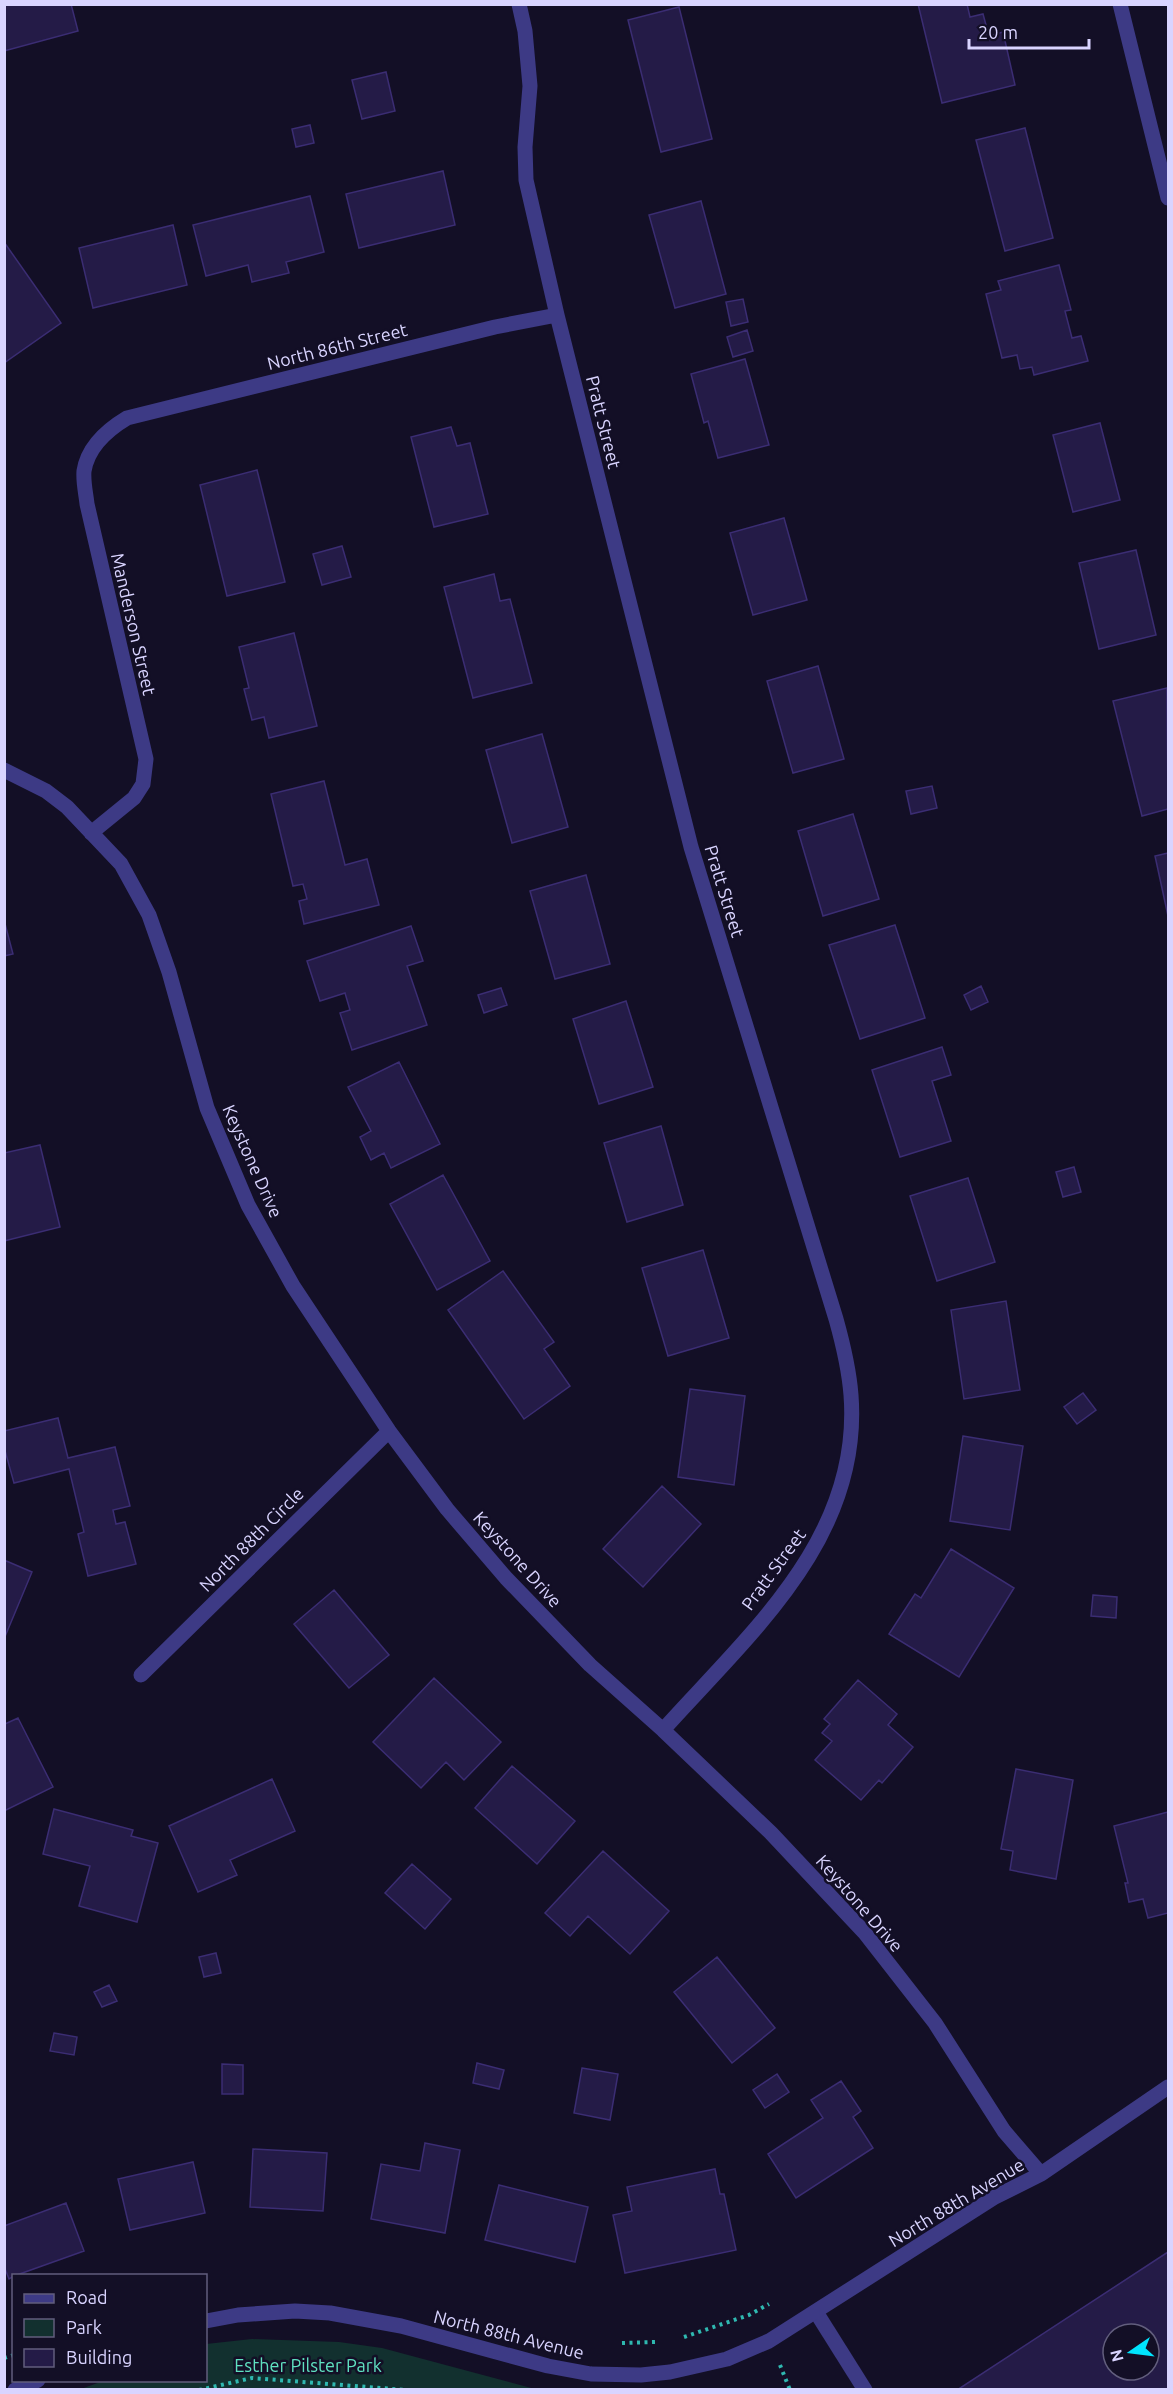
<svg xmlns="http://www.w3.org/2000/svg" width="1173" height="2394" font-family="Ubuntu,sans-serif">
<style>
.green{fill:#12302f}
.building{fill:#241b47;stroke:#3b2d73;stroke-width:1.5;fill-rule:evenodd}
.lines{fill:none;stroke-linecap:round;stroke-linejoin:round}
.path{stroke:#2fb8b0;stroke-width:4;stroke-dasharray:3 4.5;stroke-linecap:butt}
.lane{stroke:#3d3a85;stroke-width:15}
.street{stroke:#3d3a85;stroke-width:15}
.labels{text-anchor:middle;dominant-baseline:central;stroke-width:5;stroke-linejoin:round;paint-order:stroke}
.street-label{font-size:18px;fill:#d9d4ff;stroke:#130f26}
.park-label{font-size:18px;fill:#5fe0c0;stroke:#130f26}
</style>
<rect width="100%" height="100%" fill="#130f26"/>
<!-- green -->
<path class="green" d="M252,2339L339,2342L382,2348L535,2389H81L103,2381L206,2380V2344Z"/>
<!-- building -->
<path class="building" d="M4,4H71L78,31L4,51Z
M918,4H967L970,17L983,14L989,36L1003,32L1015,85L942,103Z
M679,7L712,139L661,152L628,20Z
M386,72L395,111L362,119L352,80Z
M310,125L314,143L296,147L292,129Z
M1025,128L1053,238L1005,251L976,140Z
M443,171L455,225L359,248L346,194Z
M310,196L324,252L286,262L289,273L252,282L248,265L206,276L193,225Z
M701,201L726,294L675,308L649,215Z
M173,225L187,285L93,308L79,248Z
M4,242L61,323L4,363Z
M1059,265L1071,310L1065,311L1072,338L1081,336L1088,361L1034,375L1032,367L1020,369L1017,355L1002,358L986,294L1001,290L998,281Z
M743,299L748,322L731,326L726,302Z
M747,330L753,351L733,357L727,337Z
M745,359L769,445L718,458L708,421L704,423L691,374Z
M1100,423L1120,500L1073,512L1053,435Z
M451,427L457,446L470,443L488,514L434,527L411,437Z
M257,470L285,582L227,596L200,485Z
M784,518L807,600L753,615L730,533Z
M342,546L351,577L322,585L313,554Z
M1136,550L1156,635L1099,649L1079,563Z
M494,574L500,601L510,599L532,683L473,698L444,587Z
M294,633L317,726L269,738L264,717L252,720L244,689L249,688L239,647Z
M818,666L844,759L793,773L767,681Z
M1167,688L1168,809L1142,816L1113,701Z
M542,734L568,827L512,843L486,750Z
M324,781L345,865L367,859L379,905L304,924L299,901L307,899L303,884L293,886L271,794Z
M932,786L937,808L911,814L906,791Z
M853,814L879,899L823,916L798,831Z
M1168,853V916L1155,856Z
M586,875L610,964L555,979L530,891Z
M4,920L13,954L4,956Z
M895,925L925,1018L860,1039L829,945Z
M411,926L423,961L407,966L427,1025L352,1050L340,1013L350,1010L345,993L320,1001L307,961Z
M981,986L988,1002L971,1010L964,995Z
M501,988L507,1005L484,1013L478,995Z
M626,1001L653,1087L599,1104L573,1019Z
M942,1047L951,1075L932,1081L951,1141L900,1157L872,1070Z
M399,1062L440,1144L391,1168L384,1153L371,1160L360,1137L371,1131L348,1087Z
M661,1126L683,1205L627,1222L604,1143Z
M40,1145L60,1227L4,1241V1153Z
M1074,1167L1081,1192L1063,1197L1056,1172Z
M443,1175L490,1261L437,1290L390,1204Z
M968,1178L995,1262L937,1281L910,1196Z
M703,1250L729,1338L668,1356L642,1268Z
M503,1271L554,1342L544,1349L570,1386L524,1419L448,1310Z
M1006,1301L1020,1390L964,1399L951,1310Z
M690,1389L745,1396L734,1485L678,1477Z
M1083,1393L1096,1410L1077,1424L1064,1407Z
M58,1418L68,1458L115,1447L130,1506L113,1510L116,1524L125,1522L136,1564L88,1576L78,1534L84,1532L69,1469L14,1483L4,1447V1431Z
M963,1436L1023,1446L1010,1530L950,1521Z
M662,1486L701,1524L643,1587L603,1549Z
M951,1549L1014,1588L959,1677L889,1634L915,1594L921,1598Z
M4,1560L32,1572L4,1639Z
M334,1590L389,1655L349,1688L294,1624Z
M1093,1595L1117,1597L1116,1618L1091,1616Z
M434,1678L501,1742L464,1780L446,1762L421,1788L373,1742Z
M858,1680L897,1714L888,1725L913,1747L882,1783L879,1780L861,1800L815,1760L832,1741L822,1733L830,1724L824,1719Z
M18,1718L53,1787L4,1811V1722L5,1724Z
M512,1766L575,1821L537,1864L475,1808Z
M1016,1769L1073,1780L1056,1879L1010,1870L1013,1851L1001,1849Z
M272,1779L295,1831L230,1860L237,1875L198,1892L169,1826Z
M54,1809L133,1830L131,1836L158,1843L137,1922L79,1906L90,1866L43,1854Z
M1168,1812V1913L1148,1918L1143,1899L1129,1902L1125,1883H1128L1114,1826Z
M603,1851L669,1911L630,1954L588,1916L570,1936L545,1913Z
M412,1864L451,1899L425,1929L385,1893Z
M216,1953L221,1973L204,1977L199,1957Z
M717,1957L775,2028L732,2063L674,1992Z
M109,1985L117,2001L102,2007L94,1992Z
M54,2033L77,2037L74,2055L50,2051Z
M477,2063L504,2070L499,2089L473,2083Z
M222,2064L243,2065V2094H222Z
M582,2068L618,2074L610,2120L574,2113Z
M777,2074L789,2092L765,2108L753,2090Z
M841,2081L861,2111L853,2117L873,2148L796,2198L768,2154L823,2118L811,2100Z
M425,2143L460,2150L445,2233L371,2219L381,2164L420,2171Z
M253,2149L327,2153L323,2211L250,2207Z
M193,2162L205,2213L130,2230L118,2179Z
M715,2169L720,2194H724L736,2250L625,2273L613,2215L632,2211L627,2187Z
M499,2185L588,2207L575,2262L485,2240Z
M66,2203L84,2251L14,2276L9,2279L4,2266V2226Z
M1168,2252V2390H957ZM1113,2334H1149V2370H1113Z"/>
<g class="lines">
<!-- path -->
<path class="path" d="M684,2337L749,2315L769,2304
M622,2343L656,2342
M4,2358L14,2355
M780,2365L790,2390
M199,2390L252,2378L406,2390"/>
<!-- lane -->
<path class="lane" d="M816,2312L865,2390"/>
<!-- street -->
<path class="street" d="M519,4L525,31L530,86L525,147L526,180L557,315L691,847L836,1319C843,1344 849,1369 851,1395C862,1538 750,1633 663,1730
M1120,4L1168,198
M4,770L46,791L67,807L121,864L149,915L169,972L207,1108L248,1205L293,1286L389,1431L447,1509L506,1578L590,1665L663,1730L771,1833L864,1932L935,2023L1004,2131L1041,2174
M91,833L134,798L143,784L146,759L87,504C86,494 83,482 84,471C88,446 107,430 127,418L495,327L557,315
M141,1675L389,1431
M206,2321L238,2315L295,2311L330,2313L401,2326L548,2366L591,2374L641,2375L670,2372L727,2359L769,2341L995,2197L1041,2174L1168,2087
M15,2390L38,2380"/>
</g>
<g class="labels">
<!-- street labels -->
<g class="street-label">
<text transform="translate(337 346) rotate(-14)">North 86th Street</text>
<text transform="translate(604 422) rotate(76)">Pratt Street</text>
<text transform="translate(134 624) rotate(77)">Manderson Street</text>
<text transform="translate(725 891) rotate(73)">Pratt Street</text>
<text transform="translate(253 1161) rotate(66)">Keystone Drive</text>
<text transform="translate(251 1539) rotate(-45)">North 88th Circle</text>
<text transform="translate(518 1559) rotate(48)">Keystone Drive</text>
<text transform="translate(773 1569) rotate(-54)">Pratt Street</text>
<text transform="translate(860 1903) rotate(49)">Keystone Drive</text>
<text transform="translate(956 2202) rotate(-31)">North 88th Avenue</text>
<text transform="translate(509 2334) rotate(14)">North 88th Avenue</text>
</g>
<!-- park labels -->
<g class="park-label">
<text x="308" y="2365">Esther Pilster Park</text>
</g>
</g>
<!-- border -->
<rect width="1173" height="2394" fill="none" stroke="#d9d4ff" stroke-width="12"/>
<!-- legend -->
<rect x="12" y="2274" width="195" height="108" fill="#130f26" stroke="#625e7d" stroke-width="1.5"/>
<rect x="24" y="2294" width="30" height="9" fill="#3d3a85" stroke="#625e7d" stroke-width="1.5"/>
<text x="66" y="2304" font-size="18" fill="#d9d4ff">Road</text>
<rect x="24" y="2319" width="30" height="18" fill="#12302f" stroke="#625e7d" stroke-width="1.5"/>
<text x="66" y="2334" font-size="18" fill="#d9d4ff">Park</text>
<rect x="24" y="2349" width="30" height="18" fill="#241b47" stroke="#625e7d" stroke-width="1.5"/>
<text x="66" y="2364" font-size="18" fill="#d9d4ff">Building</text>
<!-- north arrow -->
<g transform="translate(1131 2352) rotate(256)"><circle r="28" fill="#130f26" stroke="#625e7d" stroke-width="1.5"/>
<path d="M0-4.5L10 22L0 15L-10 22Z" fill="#00e5ff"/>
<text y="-9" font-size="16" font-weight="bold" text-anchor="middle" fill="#d9d4ff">N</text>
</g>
<!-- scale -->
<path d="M969 39v9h120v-9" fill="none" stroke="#d9d4ff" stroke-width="3"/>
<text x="978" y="39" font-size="18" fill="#d9d4ff" stroke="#130f26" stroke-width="4.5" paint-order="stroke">20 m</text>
</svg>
